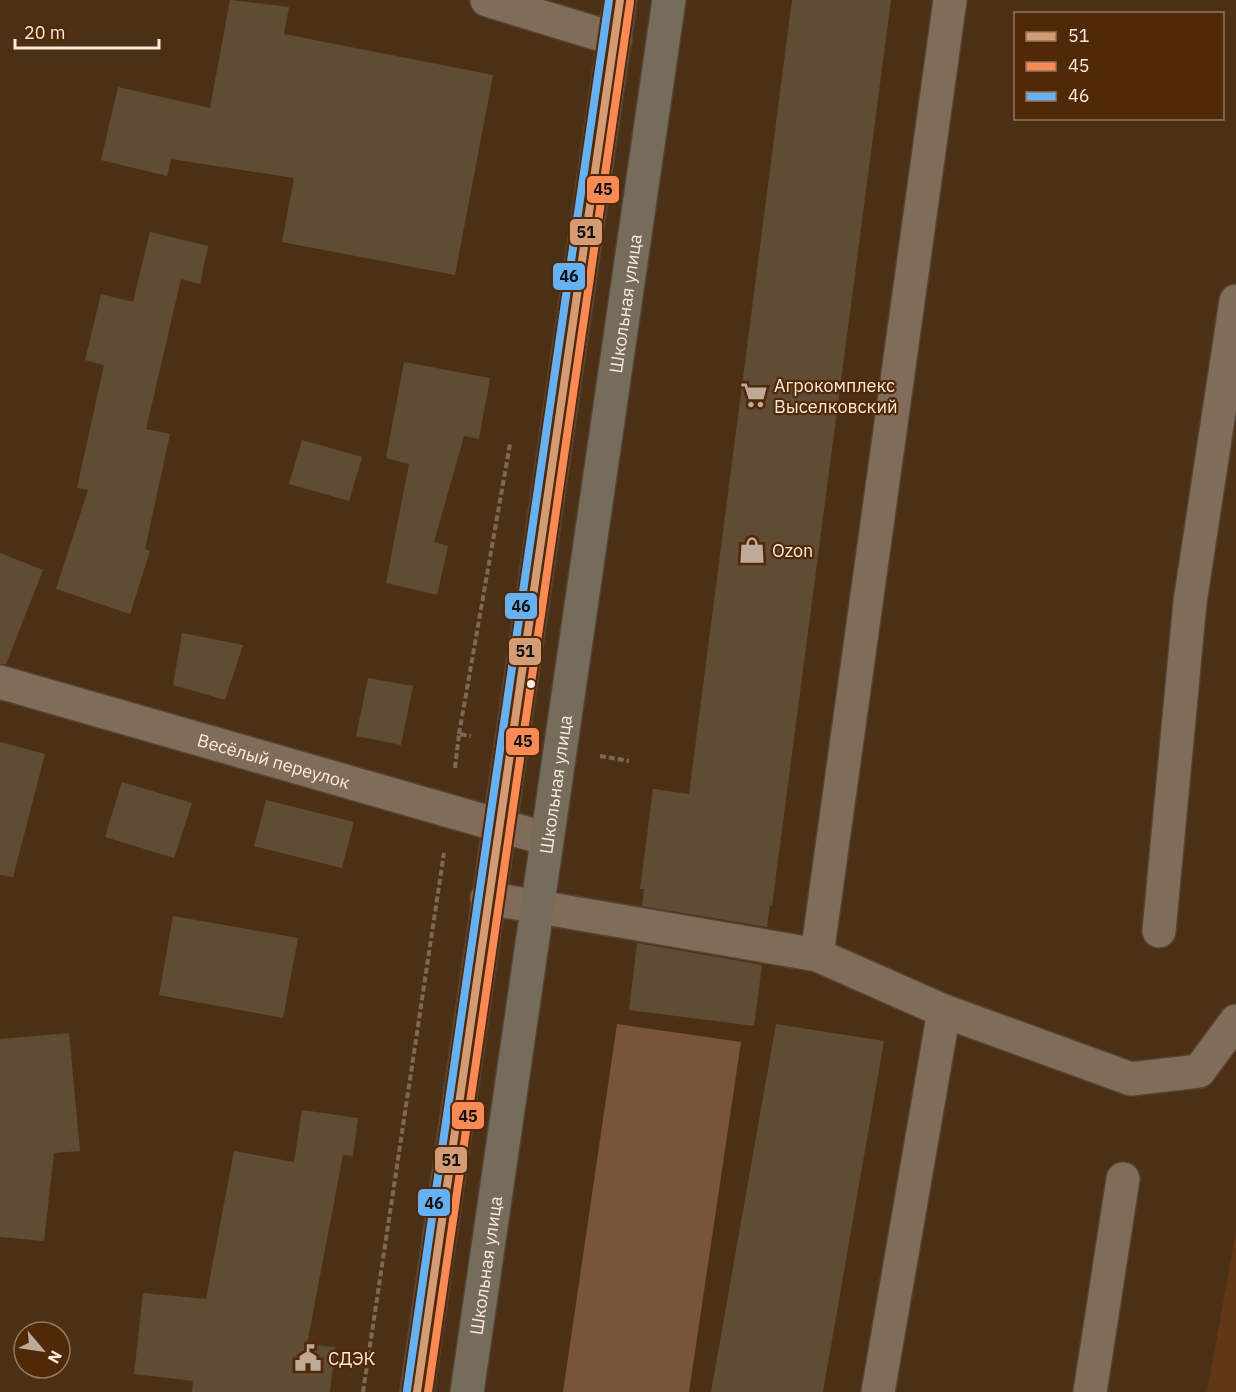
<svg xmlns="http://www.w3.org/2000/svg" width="1236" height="1392" font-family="'IBM Plex Sans',sans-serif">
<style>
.built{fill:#623715}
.green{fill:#78543c}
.building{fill:#604c35}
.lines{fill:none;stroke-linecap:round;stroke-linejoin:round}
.minor-casing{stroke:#544233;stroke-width:36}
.major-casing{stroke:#544233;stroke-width:36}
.path{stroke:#7c6857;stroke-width:4;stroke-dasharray:6 3;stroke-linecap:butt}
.minor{stroke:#816b59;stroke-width:33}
.major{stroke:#766c5b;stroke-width:33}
.bus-1-casing{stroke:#502908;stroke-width:12}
.bus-2-casing{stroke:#502908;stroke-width:12}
.bus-3-casing{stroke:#502908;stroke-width:12}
.bus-1{stroke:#d39c74;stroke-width:8}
.bus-2{stroke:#f98a56;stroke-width:8}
.bus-3{stroke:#66b1f2;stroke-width:8}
.bus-dot{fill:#fdeadd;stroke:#502908;stroke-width:2}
.labels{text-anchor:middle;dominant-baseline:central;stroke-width:4.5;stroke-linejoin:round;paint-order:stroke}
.street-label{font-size:18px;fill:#fdeadd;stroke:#502908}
.poi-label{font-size:18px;fill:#fdeadd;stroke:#502908;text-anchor:start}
.line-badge{stroke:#502908;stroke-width:2}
.pale-badge-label{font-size:16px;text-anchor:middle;font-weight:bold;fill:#111}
</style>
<rect width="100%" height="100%" fill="#4c3016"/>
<!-- built -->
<path class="built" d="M1236,1232V1392H1207Z"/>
<!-- green -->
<path class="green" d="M617,1024L741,1042L689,1392H563Z"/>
<!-- building -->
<path class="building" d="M230,0L289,7L284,34L493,75L455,275L282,242L294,178L171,159L167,176L101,160L118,87L210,108Z
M792,0H891L772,906L770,905L767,927L642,906L644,889H640L653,789L689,794Z
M150,232L208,246L200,284L181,279L146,429L170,434L145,549L150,551L130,614L56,589L88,490L77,488L104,365L85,360L101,294L133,302Z
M404,362L490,378L479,439L464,436L434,542L448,546L437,595L386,583L409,464L386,458Z
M302,440L362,457L349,501L289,484Z
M0,553L43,570L6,664H0Z
M182,633L243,645L225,700L173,685Z
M368,678L413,686L401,745L356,736Z
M0,742L45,754L13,877L0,875Z
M122,782L192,803L174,858L105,837Z
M266,800L354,822L342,868L254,846Z
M173,916L298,938L283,1018L159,995Z
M637,943L762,965L754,1026L629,1010Z
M776,1024L884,1041L823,1392H711Z
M69,1033L80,1151L54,1153L44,1241L0,1237V1039Z
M302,1110L358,1118L353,1156L343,1155L307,1344L335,1347L330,1392H192L193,1381L134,1374L143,1293L206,1299L234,1151L294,1162Z"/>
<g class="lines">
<defs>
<g id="minor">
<path d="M487,0L615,39"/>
<path id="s1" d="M0,682L547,839"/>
<path d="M487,898L817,955L944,1011L878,1392"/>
<path d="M1159,931L1190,602L1236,301"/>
<path d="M817,955L950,0"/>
<path d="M944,1011L1131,1079L1199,1071L1236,1021"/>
<path d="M1090,1392L1123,1179"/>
</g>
<g id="major">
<path d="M417,1392L620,0"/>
<path id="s2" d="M467,1392L669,0"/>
</g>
</defs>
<!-- minor casing -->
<use href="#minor" class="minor-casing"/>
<!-- major casing -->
<use href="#major" class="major-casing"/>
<!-- path -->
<path class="path" d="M459,734L510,444
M600,756L629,761
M455,768L459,734L471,736
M363,1392L444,853"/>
<!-- minor -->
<use href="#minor" class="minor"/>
<!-- major -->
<use href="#major" class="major"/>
<defs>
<path id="bus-1" d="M417,1392L620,0"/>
<path id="bus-2" d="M428,1392L630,2"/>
<path id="bus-3" d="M407,1390L609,0"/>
</defs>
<!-- bus-1 casing -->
<use href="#bus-1" class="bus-1-casing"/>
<!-- bus-2 casing -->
<use href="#bus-2" class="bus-2-casing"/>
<!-- bus-3 casing -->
<use href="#bus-3" class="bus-3-casing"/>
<!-- bus-1 -->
<use href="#bus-1" class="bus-1"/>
<!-- bus-2 -->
<use href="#bus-2" class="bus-2"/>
<!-- bus-3 -->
<use href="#bus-3" class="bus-3"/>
</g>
<!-- icons -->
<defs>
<symbol id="supermarket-bare" viewBox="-9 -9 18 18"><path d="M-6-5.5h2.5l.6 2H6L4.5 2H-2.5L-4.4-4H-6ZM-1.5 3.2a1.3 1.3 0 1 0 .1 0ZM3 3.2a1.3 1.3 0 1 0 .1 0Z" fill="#bfa997" stroke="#502908" stroke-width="2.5" paint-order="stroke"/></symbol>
<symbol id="shop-bare" viewBox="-9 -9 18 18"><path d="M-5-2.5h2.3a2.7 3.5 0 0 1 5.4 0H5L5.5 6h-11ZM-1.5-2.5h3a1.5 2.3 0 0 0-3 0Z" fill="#bfa997" stroke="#502908" stroke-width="2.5" paint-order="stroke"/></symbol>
<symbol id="civic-bare" viewBox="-9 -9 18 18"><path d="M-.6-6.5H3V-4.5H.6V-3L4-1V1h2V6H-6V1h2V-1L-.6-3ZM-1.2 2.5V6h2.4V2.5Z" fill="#bfa997" stroke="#502908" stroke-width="2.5" paint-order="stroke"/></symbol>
</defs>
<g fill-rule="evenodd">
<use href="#supermarket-bare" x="735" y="376" width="38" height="38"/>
<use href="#shop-bare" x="733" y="531" width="38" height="38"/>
<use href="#civic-bare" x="289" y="1339" width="38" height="38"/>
</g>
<!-- markers -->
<circle class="bus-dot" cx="531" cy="684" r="5"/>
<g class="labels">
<!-- street labels -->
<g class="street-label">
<text stroke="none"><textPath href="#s2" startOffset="1100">Школьная улица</textPath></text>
<text stroke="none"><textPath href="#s1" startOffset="285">Весёлый переулок</textPath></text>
<text stroke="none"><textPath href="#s2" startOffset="614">Школьная улица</textPath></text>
<text stroke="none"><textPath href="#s2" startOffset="128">Школьная улица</textPath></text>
</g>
<!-- poi labels -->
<g class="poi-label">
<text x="774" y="385">Агрокомплекс<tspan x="774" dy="21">Выселковский</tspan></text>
<text x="772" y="550">Ozon</text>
<text x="328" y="1358">СДЭК</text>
</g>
</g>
<g class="line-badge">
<rect x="586" y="175" width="34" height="29" rx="6" fill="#f98a56"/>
<rect x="569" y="218" width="34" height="28" rx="6" fill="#d39c74"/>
<rect x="552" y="262" width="34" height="29" rx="6" fill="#66b1f2"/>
<rect x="504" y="592" width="34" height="28" rx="6" fill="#66b1f2"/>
<rect x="508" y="637" width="34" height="29" rx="6" fill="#d39c74"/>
<rect x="505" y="727" width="35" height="29" rx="6" fill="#f98a56"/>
<rect x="451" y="1101" width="34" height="29" rx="6" fill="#f98a56"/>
<rect x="434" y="1146" width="34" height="28" rx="6" fill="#d39c74"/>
<rect x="417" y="1188" width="34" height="29" rx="6" fill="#66b1f2"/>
</g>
<g class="pale-badge-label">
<text x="603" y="195">45</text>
<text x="586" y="238">51</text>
<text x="569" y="282">46</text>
<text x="521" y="612">46</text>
<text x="525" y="657">51</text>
<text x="523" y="747">45</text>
<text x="468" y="1122">45</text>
<text x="451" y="1166">51</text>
<text x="434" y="1209">46</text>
</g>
<!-- legend -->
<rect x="1014" y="12" width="210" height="108" fill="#502908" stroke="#95765d" stroke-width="1.5"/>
<rect x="1026" y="32" width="30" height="9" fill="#d39c74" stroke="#95765d" stroke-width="1.5"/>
<text x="1068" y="42" font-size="18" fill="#fdeadd">51</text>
<rect x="1026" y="62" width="30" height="9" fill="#f98a56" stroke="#95765d" stroke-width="1.5"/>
<text x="1068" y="72" font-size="18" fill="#fdeadd">45</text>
<rect x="1026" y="92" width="30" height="9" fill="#66b1f2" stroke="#95765d" stroke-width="1.5"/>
<text x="1068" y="102" font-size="18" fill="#fdeadd">46</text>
<!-- north arrow -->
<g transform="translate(42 1350) rotate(119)"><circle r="28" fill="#502908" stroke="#95765d" stroke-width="1.5"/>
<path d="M0-4.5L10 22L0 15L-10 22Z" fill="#bfa997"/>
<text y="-9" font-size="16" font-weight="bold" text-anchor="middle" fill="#fdeadd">N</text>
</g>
<!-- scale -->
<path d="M15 39v9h144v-9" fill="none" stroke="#fdeadd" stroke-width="3"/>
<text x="24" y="39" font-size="18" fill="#fdeadd" stroke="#502908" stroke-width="4.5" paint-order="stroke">20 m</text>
</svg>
